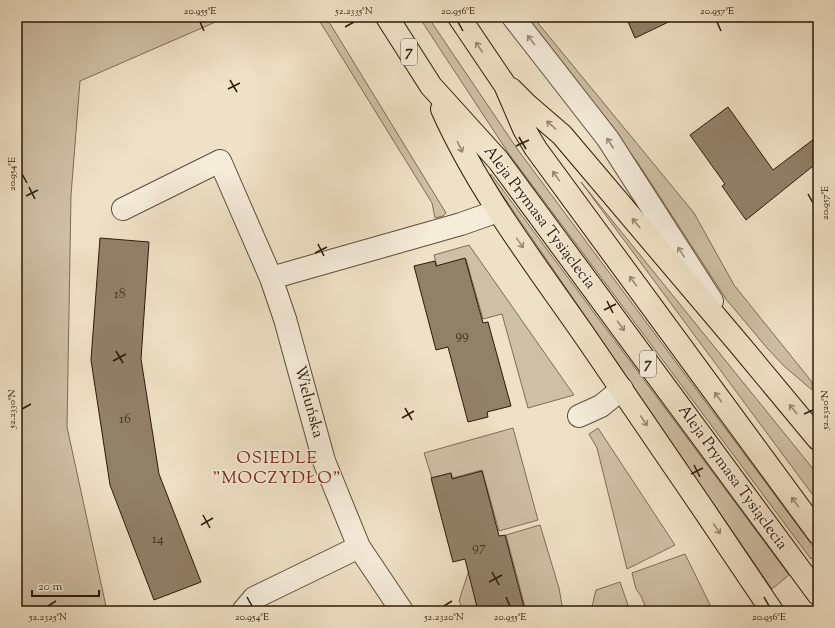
<svg xmlns="http://www.w3.org/2000/svg" width="835" height="628" font-family="'Sorts Mill Goudy',serif">
<style>
.green{fill:#cebfa5;stroke:#7d6c55}
.building{fill:#918169;stroke:#2c1a05}
.lines{fill:none;stroke-linecap:round;stroke-linejoin:round}
.minor-casing{stroke:#5d4c35;stroke-width:24}
.major-casing{stroke:#2c1a05;stroke-width:24}
.minor{stroke:#f5ecda;stroke-width:22}
.major{stroke:#efe1c6;stroke-width:22}
.oneway{stroke:#9b8e7a}
.oneway2{stroke:#97876f}
.ticks{fill:none;stroke:#2c1a05;stroke-width:1.5}
.labels{text-anchor:middle;dominant-baseline:central;stroke-width:3;stroke-linejoin:round;paint-order:stroke}
.number-label{font-size:14px;fill:#45341e}
.shield{fill:#f5ecda;stroke:#685945;stroke-width:1}
.shield-label{font-size:15px;font-weight:bold;fill:#2c1a05}
.street-label{font-size:16px;fill:#2c1a05;stroke:#f5ecda}
.neighbourhood-label{font-size:17px;letter-spacing:1px;fill:#7a1f14;stroke:#f5ecda}
.neatline{fill:none;stroke:#2c1a05;stroke-width:1.5}
.ticks-label{font-size:10px;text-anchor:middle;fill:#2c1a05}
</style>
<rect width="100%" height="100%" fill="#efe1c6"/>
<filter id="stains"><feTurbulence type="fractalNoise" baseFrequency=".005" numOctaves="4"/><feColorMatrix values="0 0 0 0 .2 0 0 0 0 .09 0 0 0 0 .02 0 0 0 .5 -.17"/></filter>
<radialGradient id="worn" r=".72"><stop offset=".6" stop-color="#630" stop-opacity="0"/><stop offset="1" stop-color="#630" stop-opacity=".3"/></radialGradient>
<!-- green -->
<path class="green" d="M17,17H227L80,81L71,195L67,427L107,611H17Z
M317,17H326L446,213L443,216L435,218L432,203Z
M419,17H428L518,150L818,553L811,559L509,154Z
M526,17H533L694,213L734,285L812,382V390L784,366L767,348L726,299L638,163L573,81Z
M491,174L789,575L772,589L490,177Z
M581,182L818,475V502Z
M469,245L574,395L528,408L502,314L483,319L466,259L437,266L434,255Z
M513,428L538,520L499,531L482,470L453,478L451,473L432,478L424,453Z
M598,428L675,545L627,569L597,448L589,434Z
M540,525L559,588L563,611H526L506,535Z
M685,554L713,611H647L641,596L636,589L632,573Z
M469,570L480,611H464L459,601Z
M620,582L630,611H591L596,590Z"/>
<!-- building -->
<path class="building" d="M626,17H679L635,38Z
M728,107L773,170L818,136V162L746,220L722,186L725,184L690,135Z
M100,238L149,242L141,359L159,474L201,582L154,600L110,485L91,360Z
M465,258L483,323L488,322L511,406L487,412L488,417L468,422L448,347L436,350L414,266L435,261L436,266Z
M482,471L499,536L505,535L525,611H478L465,559L453,562L431,478L451,473L452,479Z"/>
<g class="lines">
<defs>
<path id="minor" d="M513,17L608,139L712,301
M123,209L220,161L271,278L285,319L324,461L359,547
M271,278L461,224L498,211
M579,416L601,406L622,389
M243,611L254,598L359,547L402,611"/>
<path id="major" d="M387,17L431,86L498,160L818,594
M459,17L505,85L524,129L536,149L818,533
M511,89L526,104L562,135L739,344L818,439
M442,109C479,192 535,264 587,339C649,429 711,520 772,611"/>
</defs>
<!-- minor casing -->
<use href="#minor" class="minor-casing"/>
<!-- major casing -->
<use href="#major" class="major-casing"/>
<!-- minor -->
<use href="#minor" class="minor"/>
<!-- major -->
<use href="#major" class="major"/>
</g>
<!-- one-way arrows -->
<defs><path id="oneway-shaft" d="M-6 0H5M1.5-3L5.5 0L1.5 3" fill="none" stroke-width="1.6" stroke-linecap="round" stroke-linejoin="round"/></defs>
<g class="oneway">
<use href="#oneway-shaft" transform="translate(531 40) rotate(-128)"/>
<use href="#oneway-shaft" transform="translate(610 143) rotate(-123)"/>
<use href="#oneway-shaft" transform="translate(681 252) rotate(-123)"/>
</g>
<g class="oneway2">
<use href="#oneway-shaft" transform="translate(479 47) rotate(-124)"/>
<use href="#oneway-shaft" transform="translate(551 125) rotate(-139)"/>
<use href="#oneway-shaft" transform="translate(460 147) rotate(64)"/>
<use href="#oneway-shaft" transform="translate(556 176) rotate(-126)"/>
<use href="#oneway-shaft" transform="translate(636 223) rotate(-130)"/>
<use href="#oneway-shaft" transform="translate(520 243) rotate(55)"/>
<use href="#oneway-shaft" transform="translate(633 281) rotate(-126)"/>
<use href="#oneway-shaft" transform="translate(621 326) rotate(54)"/>
<use href="#oneway-shaft" transform="translate(718 397) rotate(-126)"/>
<use href="#oneway-shaft" transform="translate(793 409) rotate(-130)"/>
<use href="#oneway-shaft" transform="translate(644 421) rotate(56)"/>
<use href="#oneway-shaft" transform="translate(795 502) rotate(-126)"/>
<use href="#oneway-shaft" transform="translate(717 529) rotate(56)"/>
</g>
<!-- ticks -->
<path class="ticks" d="M200,22L204,31M458,22L463,31M717,22L721,31M345,27L354,22M230,80L237,92M228,89L240,83M519,137L526,149M516,146L529,140M22,174L27,183M29,187L35,199M808,194L813,203M26,196L38,190M318,244L324,256M315,253L327,247M607,301L613,313M604,310L616,304M116,351L123,363M113,361L126,354M405,408L412,420M22,409L31,404M804,414L813,410M402,418L414,411M694,465L700,477M691,474L703,468M203,515L210,528M201,525L213,518M492,572L499,585M489,582L502,575M247,597L252,606M506,597L510,606M764,597L769,606M48,606L56,601M444,606L452,601"/>
<g class="labels">
<!-- number labels -->
<g class="number-label">
<text x="120" y="295">18</text>
<text x="462" y="336">99</text>
<text x="125" y="420">16</text>
<text x="158" y="540">14</text>
<text x="479" y="548">97</text>
</g>
<!-- shield labels -->
<g class="shield">
<rect x="401" y="39" width="16" height="26" rx="3"/>
<rect x="640" y="351" width="16" height="26" rx="3"/>
</g>
<g class="shield-label">
<text x="409" y="52">7</text>
<text x="648" y="364">7</text>
</g>
<!-- street labels -->
<g class="street-label">
<text transform="translate(539 218) rotate(53)">Aleja Prymasa Tysiąclecia</text>
<text transform="translate(308 402) rotate(75)">Wieluńska</text>
<text transform="translate(732 478) rotate(54)">Aleja Prymasa Tysiąclecia</text>
</g>
<!-- neighbourhood labels -->
<g class="neighbourhood-label">
<text x="277" y="459">OSIEDLE<tspan x="277" dy="20">"MOCZYDŁO"</tspan></text>
</g>
</g>
<!-- margin -->
<rect width="835" height="628" fill="none" stroke="#efe1c6" stroke-width="44"/>
<!-- scale -->
<path d="M32 590v6h67v-6" fill="none" stroke="#2c1a05" stroke-width="2"/>
<text x="38" y="590" font-size="12" fill="#2c1a05" stroke="#f5ecda" stroke-width="3" paint-order="stroke">20 m</text>
<rect x="22" y="22" width="791" height="584" class="neatline"/>
<g class="ticks-label">
<text x="200" y="14">20.955°E</text>
<text x="354" y="14">52.2335°N</text>
<text x="458" y="14">20.956°E</text>
<text x="717" y="14">20.957°E</text>
<text transform="translate(11 174) rotate(-90)" y="4">20.954°E</text>
<text transform="translate(824 203) rotate(-90)" y="4">20.957°E</text>
<text transform="translate(11 409) rotate(-90)" y="4">52.2330°N</text>
<text transform="translate(824 410) rotate(-90)" y="4">52.2320°N</text>
<text x="48" y="620">52.2325°N</text>
<text x="252" y="620">20.954°E</text>
<text x="444" y="620">52.2320°N</text>
<text x="510" y="620">20.955°E</text>
<text x="769" y="620">20.956°E</text>
</g>
<rect width="100%" height="100%" filter="url(#stains)"/>
<rect width="100%" height="100%" fill="url(#worn)"/>
</svg>
